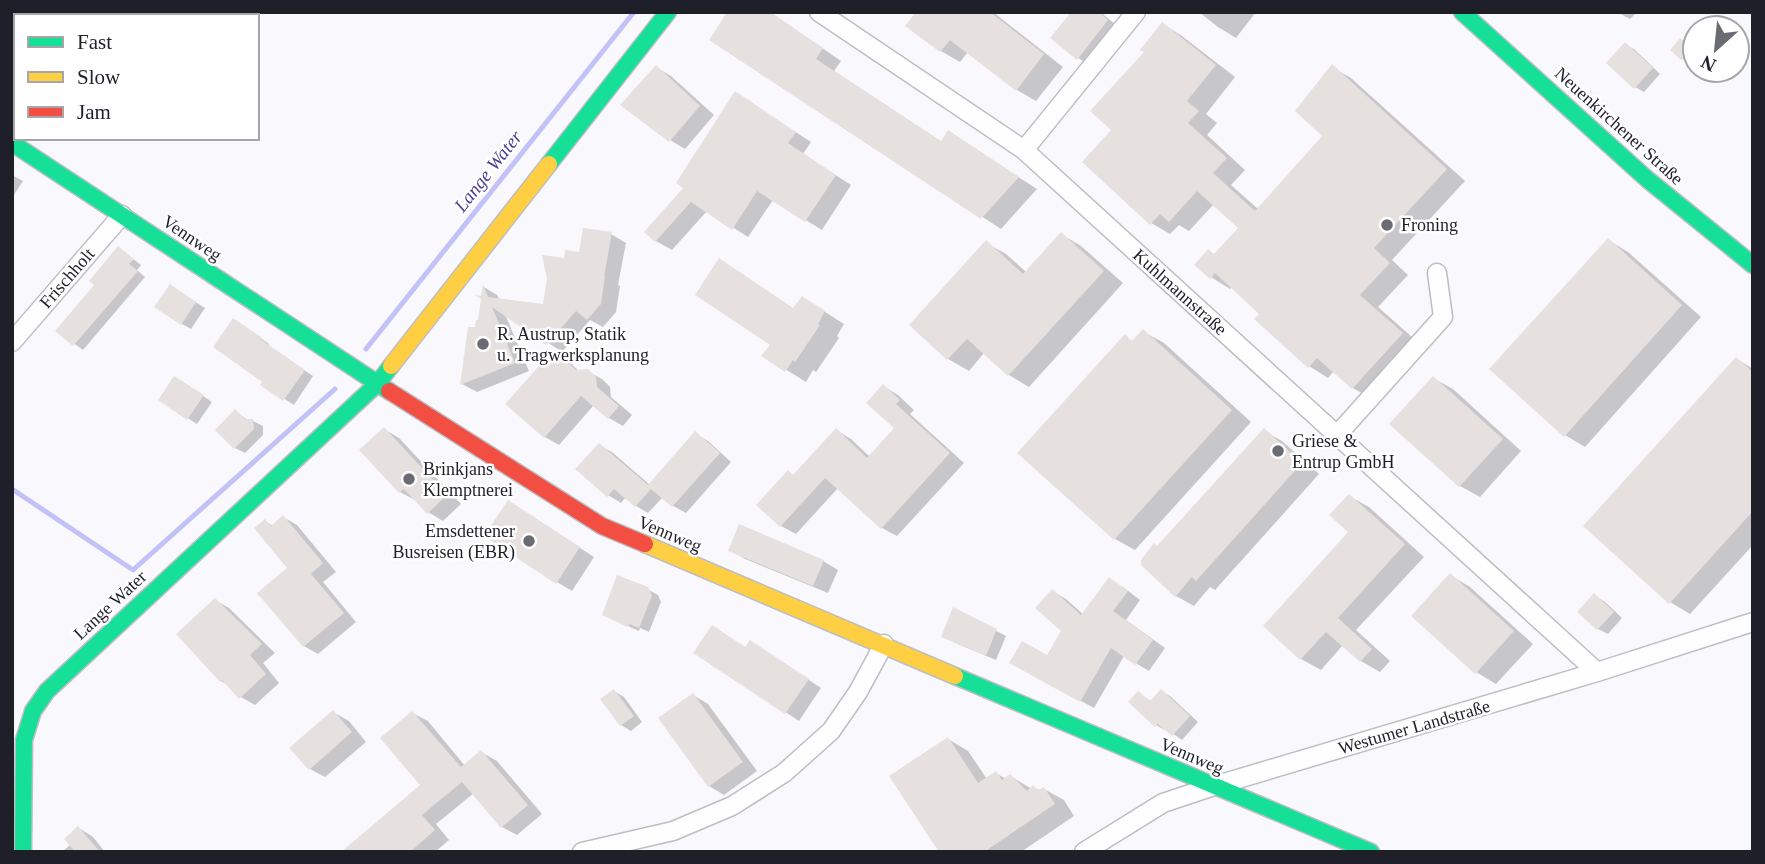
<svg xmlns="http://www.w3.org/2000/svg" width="1765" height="864" font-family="'Times New Roman',serif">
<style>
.shadow{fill:#0003}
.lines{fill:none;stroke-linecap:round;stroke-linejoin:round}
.stream{stroke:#c3c2f8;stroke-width:5}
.building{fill:#e6e0de}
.street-casing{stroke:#bdbdc4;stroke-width:21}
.fast-casing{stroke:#bdbdc4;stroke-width:19}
.slow-casing{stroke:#bdbdc4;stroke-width:19}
.jam-casing{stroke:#bdbdc4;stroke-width:19}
.street{stroke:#fefeff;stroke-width:18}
.fast{stroke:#16e098;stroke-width:16}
.slow{stroke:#ffcf43;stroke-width:16}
.jam{stroke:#f24e42;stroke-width:16}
.poi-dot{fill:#6b6b74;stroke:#fff;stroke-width:2.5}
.labels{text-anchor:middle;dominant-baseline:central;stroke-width:5;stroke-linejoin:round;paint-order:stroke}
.street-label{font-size:18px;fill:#1f1f2a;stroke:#fff}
.poi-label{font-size:18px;fill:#1f1f2a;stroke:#fff;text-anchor:start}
.water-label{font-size:19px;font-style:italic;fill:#4a4096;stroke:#fff}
</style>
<rect width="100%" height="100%" fill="#f9f9fd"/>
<!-- shadow -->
<path class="shadow" d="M770,12L841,61L834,71L942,142L967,144L1037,189L1001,229L711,39Z
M918,12H993L1063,67L1036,101L1017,90L968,52L960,62L941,51Z
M1073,12H1100L1121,29L1092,66L1078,58Z
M1199,12H1256L1236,38L1218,27Z
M1617,12H1637L1630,19Z
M1163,24L1182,36L1235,77L1206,114L1217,123L1207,135L1245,170L1231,185L1258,209L1325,136L1332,67L1351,78L1465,181L1392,260L1408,275L1378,307L1421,345L1372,399L1353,388L1334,371L1328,378L1309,366L1262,314L1232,287L1230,289L1211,277L1215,255L1240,228L1214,204L1189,231L1179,225L1170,234L1151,223L1114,130L1146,52Z
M1685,43L1694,52L1686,61L1682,58Z
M1625,45L1634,49L1660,74L1644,92L1635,87Z
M656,67L671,76L714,115L685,149L670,140Z
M751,103L811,142L803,154L851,185L822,230L773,200L748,237L707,211L672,250L656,241L646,232L686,188Z
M12,175L23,181L12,198Z
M611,234L626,243L618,285L620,286L616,312L603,327L590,320L562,352L505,314L529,371L477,392L462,384L477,329L484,287L497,295L500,300L544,306L565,260L581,254Z
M1061,234L1081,246L1123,283L1029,387L1009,375L984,353L969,371L948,359L911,325L986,243L1006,254L1026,272Z
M1608,240L1628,252L1701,317L1585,447L1565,435Z
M119,248L141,265L137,270L145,277L83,350L57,331L97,285Z
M739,272L794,309L822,310L844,324L837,336L839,338L816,372L813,370L806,382L764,356L772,344Z
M179,292L205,308L191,329L182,324Z
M243,326L269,344L268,346L313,376L294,405L263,385L265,382Z
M1144,332L1164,343L1251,422L1135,550L1115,539L1125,337L1134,342Z
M553,352L567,360L580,372L587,371L602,379L610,387L611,397L632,415L623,426L609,418L594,405L559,445L545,437Z
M1737,359L1753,369V545L1690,614L1670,602Z
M1433,378L1453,389L1521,451L1480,497L1460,486L1392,424Z
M184,383L212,402L197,424L160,400Z
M883,386L898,395L914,410L910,414L964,463L897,536L882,528L838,488L796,534L781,526L794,476L836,430L851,439L870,457L896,428Z
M235,411L249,421H253L263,426V435L245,453L235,448L217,430Z
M384,429L399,438L461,504L443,521L428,512L415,500L400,492Z
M1264,431L1282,441L1319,474L1215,590L1210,587L1194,606L1176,596L1142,565Z
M696,434L708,441L731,462L686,513L673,506L663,497L648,513L636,506L626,497L621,503L608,495L599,445L612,452L650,485Z
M1349,496L1369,507L1424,557L1356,630L1390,661L1380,672L1361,661L1343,645L1321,670L1301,659L1351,532Z
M523,511L594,557L572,591L557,582Z
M283,517L297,525L336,572L323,582L356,622L318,654L304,646L260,593L290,568L265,521L273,526Z
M730,550L823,561L838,570L828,593L745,559Z
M1450,575L1470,587L1533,644L1496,684L1476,672Z
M1123,587L1140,600L1126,620L1165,648L1149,671L1124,656L1094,708L1024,670L1047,657L1063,630L1052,591L1066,599L1084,615Z
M647,589L658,595L661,602L649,632L640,628L639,631L614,620Z
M1594,596L1604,601L1622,618L1608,634L1598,629Z
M215,600L229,608L275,653L263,663L279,683L255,705L241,697L230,686L221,681L179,634Z
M954,609L1006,636L996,660L953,642Z
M746,648L764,650L821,688L799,721L696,653Z
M614,691L624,697L642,722L631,731L621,725Z
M1161,691L1170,696L1198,722L1182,740L1166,729L1165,730L1156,725L1138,693L1152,702Z
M693,695L708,704L757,771L724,795L709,786Z
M333,712L349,721L366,742L325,777L310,769Z
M412,713L428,721L465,766L481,752L497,761L542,814L517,835L502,827L474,793L436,824L449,840L435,852H357L422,785Z
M948,739L968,751L987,779L996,773L1006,779L1010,776L1032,789L1034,787L1040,791L1044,789L1064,800L1074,816L1021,852H941Z
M79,828L93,837L105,852H62L71,844Z"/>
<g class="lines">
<!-- stream -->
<path class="stream" d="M366,349L634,12
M12,489L133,570L335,389"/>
</g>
<!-- building -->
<path class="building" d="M727,12H770L823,48L816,59L941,141L948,130L1019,177L981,219L709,40Z
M916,12H990L1044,54L1016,91L950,40L940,52L905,26Z
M1071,12H1099L1108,20L1077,60L1050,38Z
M1162,22L1216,65L1187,101L1199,111L1188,123L1227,158L1213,173L1255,211L1322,136L1295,111L1332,64L1447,169L1374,248L1390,263L1360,295L1403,333L1352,389L1317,358L1308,368L1254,319L1259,314L1215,273L1210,279L1194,265L1208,249L1214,254L1238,228L1197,191L1169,222L1160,214L1150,225L1082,162L1111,130L1090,111L1144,52L1140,50Z
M1680,38L1691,48L1681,60L1670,50Z
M1625,42L1653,68L1634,89L1606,63Z
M656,65L700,106L669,142L620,105Z
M735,91L796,132L788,143L836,175L805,222L757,191L732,230L691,202L655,242L644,232L683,188L676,183Z
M583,228L612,232L604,277L605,276L601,304L587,320L576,311L546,345L492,307L515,363L460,385L468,327H475L476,320H478L481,299L475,295L481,296L483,284L488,297L543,304L547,279L542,255L564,258L565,250L579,252Z
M1061,232L1104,271L1008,376L967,339L947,360L909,325L986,240L1023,274Z
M1608,238L1682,305L1564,437L1489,369Z
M118,246L134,259L129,264L138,271L73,346L55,331L94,285L89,281Z
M719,258L793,308L802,296L825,311L818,324L820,325L795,362L793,360L785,372L761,356L770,345L695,295Z
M170,284L196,302L181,325L154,307Z
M233,318L261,337L260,339L305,370L283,401L260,385L262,382L213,347Z
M1143,329L1232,410L1114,540L1017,453L1125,334L1132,341Z
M553,350L576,370L588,369L596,377L597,387L619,406L608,419L581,396L544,438L505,404Z
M1736,357L1753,372V511L1669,604L1583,526Z
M174,376L204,395L187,420L158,400Z
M1433,376L1503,439L1459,487L1389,424Z
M883,384L900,400L896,404L950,453L881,529L825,478L780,527L756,505L788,470L793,475L836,428L867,458L894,428L866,403Z
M235,409L245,419H253L254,429L234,449L215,430Z
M384,427L447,495L427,514L404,489L399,493L359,450Z
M1264,428L1302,463L1196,581L1192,577L1175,597L1141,565V560L1154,543L1157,546Z
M695,431L720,453L672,507L651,489L635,507L614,489L607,497L575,469L599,443L648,485Z
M1349,494L1405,544L1338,618L1372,649L1360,662L1326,632L1300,660L1263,626L1348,532L1329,515Z
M508,500L580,547L556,584L484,536Z
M283,515L323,563L311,574L344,613L303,647L257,593L287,568L254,528L265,519L271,526Z
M739,524L824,560L813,586L728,551Z
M1450,573L1514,631L1475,674L1411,616Z
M617,575L648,587L652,596L639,628L630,624L628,627L602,615Z
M1109,577L1128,591L1113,611L1153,640L1135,665L1111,648L1080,702L1009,663L1022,641L1047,655L1061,631L1035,608L1052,589L1081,615Z
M1594,593L1614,612L1597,630L1577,612Z
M215,598L262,644L250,655L266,674L239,699L222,680L220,682L176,634Z
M953,607L997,629L986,656L941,637Z
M712,625L745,647L750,640L809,679L785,714L693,653Z
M614,689L634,716L620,726L600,699Z
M1161,689L1190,716L1172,736L1158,724L1155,727L1128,702L1138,691L1150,701Z
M693,693L743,762L708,787L658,718Z
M333,710L352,732L309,770L289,748Z
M412,711L461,767L481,750L528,805L501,828L462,782L422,815L435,830L410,852H341L420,785L380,738Z
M948,737L978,783L996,771L1002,780L1010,774L1027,791L1033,785L1038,790L1044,787L1055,804L984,852H939L889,776Z
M78,826L100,852H75L64,839Z"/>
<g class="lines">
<defs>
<path id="street" d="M819,12L1024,150L1597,672
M1024,150L1136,12
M12,342L122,215
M1337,435L1443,317L1437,273
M582,852L673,831L732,806L784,773L831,731L858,692L884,644
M1084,852L1163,803L1214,786L1597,672L1753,622"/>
<path id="fast" d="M1462,12L1647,179L1753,265
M12,143L389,391
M549,164L668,12
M955,676L1371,852
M23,852L24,740L33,711L47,691L377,384L391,366"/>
<path id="slow" d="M391,366L549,164
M645,544L955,676"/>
<path id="jam" d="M389,391L602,526L645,544"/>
</defs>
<!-- street casing -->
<use href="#street" class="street-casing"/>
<!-- fast casing -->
<use href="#fast" class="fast-casing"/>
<!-- slow casing -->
<use href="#slow" class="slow-casing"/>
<!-- jam casing -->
<use href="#jam" class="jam-casing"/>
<!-- street -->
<use href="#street" class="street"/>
<!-- fast -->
<use href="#fast" class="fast"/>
<!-- slow -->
<use href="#slow" class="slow"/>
<!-- jam -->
<use href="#jam" class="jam"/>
</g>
<!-- markers -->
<g class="poi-dot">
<circle cx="1387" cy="225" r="7"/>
<circle cx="483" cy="344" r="7"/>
<circle cx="1278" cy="451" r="7"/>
<circle cx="409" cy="479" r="7"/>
<circle cx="529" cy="541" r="7"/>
</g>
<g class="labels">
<!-- street labels -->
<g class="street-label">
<text transform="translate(1619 126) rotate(42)">Neuenkirchener Straße</text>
<text transform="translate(192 238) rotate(34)">Vennweg</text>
<text transform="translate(67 278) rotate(-49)">Frischholt</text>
<text transform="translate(1180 292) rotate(42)">Kuhlmannstraße</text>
<text transform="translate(670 534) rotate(23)">Vennweg</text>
<text transform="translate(110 605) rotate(-43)">Lange Water</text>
<text transform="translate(1414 727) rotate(-16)">Westumer Landstraße</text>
<text transform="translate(1192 756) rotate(23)">Vennweg</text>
</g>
<!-- poi labels -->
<g class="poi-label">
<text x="1401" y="225">Froning</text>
<text x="497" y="334">R. Austrup, Statik<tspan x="497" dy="21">u. Tragwerksplanung</tspan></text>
<text x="1292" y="441">Griese &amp;<tspan x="1292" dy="21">Entrup GmbH</tspan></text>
<text x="423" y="469">Brinkjans<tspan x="423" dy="21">Klemptnerei</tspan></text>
<text x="515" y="531" text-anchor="end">Emsdettener<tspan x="515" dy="21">Busreisen (EBR)</tspan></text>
</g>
<!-- water labels -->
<g class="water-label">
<text transform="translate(488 171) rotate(-52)">Lange Water</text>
</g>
</g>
<!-- border -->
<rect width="1765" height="864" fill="none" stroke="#1f1f2a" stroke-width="28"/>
<!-- legend -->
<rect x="14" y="14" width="245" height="126" fill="#ffffff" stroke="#a5a5aa" stroke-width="2"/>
<rect x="28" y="37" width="35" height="10" fill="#16e098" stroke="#a5a5aa" stroke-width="2"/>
<text x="77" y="49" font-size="21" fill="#1f1f2a">Fast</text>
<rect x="28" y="72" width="35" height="10" fill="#ffcf43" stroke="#a5a5aa" stroke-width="2"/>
<text x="77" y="84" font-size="21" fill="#1f1f2a">Slow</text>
<rect x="28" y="107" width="35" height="10" fill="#f24e42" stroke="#a5a5aa" stroke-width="2"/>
<text x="77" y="119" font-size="21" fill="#1f1f2a">Jam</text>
<!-- north arrow -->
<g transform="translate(1716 49) rotate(207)"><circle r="33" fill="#ffffff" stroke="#a5a5aa" stroke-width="2"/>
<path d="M0-5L12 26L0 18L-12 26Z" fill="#6b6b74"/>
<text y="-10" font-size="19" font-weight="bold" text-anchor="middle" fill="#1f1f2a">N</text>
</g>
</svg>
